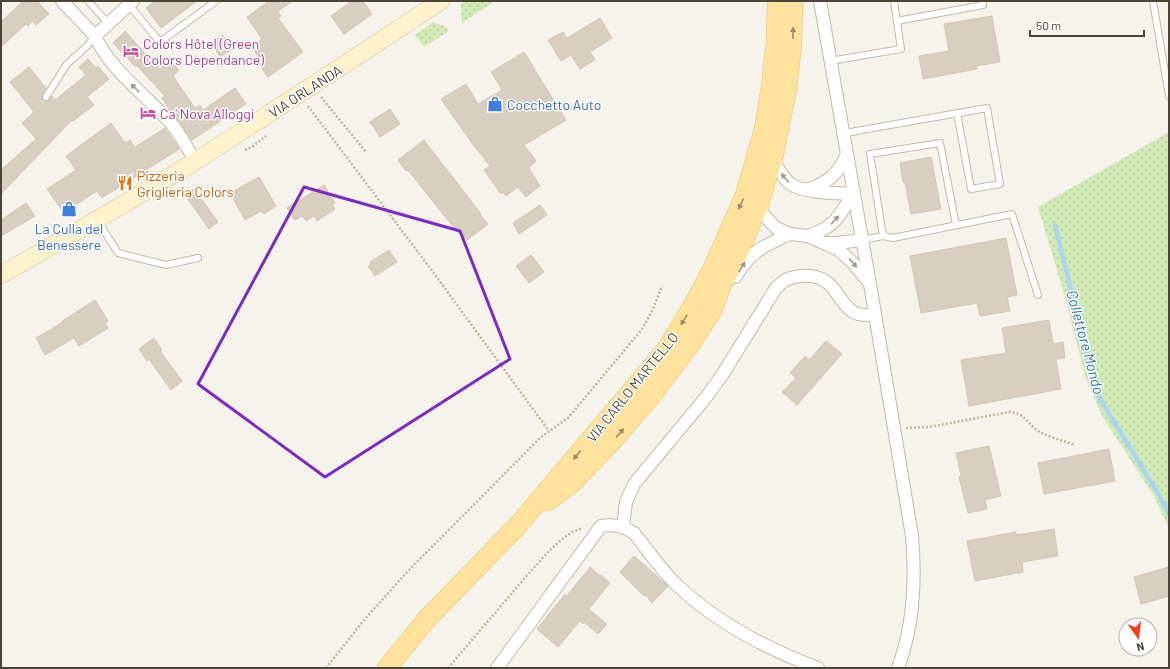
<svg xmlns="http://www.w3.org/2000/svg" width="1170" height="669" font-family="Barlow,sans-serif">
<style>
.grass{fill:url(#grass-dots)}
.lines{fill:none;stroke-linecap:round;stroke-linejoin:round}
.stream{stroke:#a9d4f2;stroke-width:4.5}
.building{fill:#d8cfc1;stroke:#d3c7b4}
.service-casing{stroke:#c2bbae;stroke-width:8}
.minor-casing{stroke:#c2bbae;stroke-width:14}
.secondary-casing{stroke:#d6c79b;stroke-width:18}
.primary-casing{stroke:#e6c16a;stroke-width:20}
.path{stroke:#c4b79f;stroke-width:2.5;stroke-dasharray:2 2;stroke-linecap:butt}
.service{stroke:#fff;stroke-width:6}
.minor{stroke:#fff;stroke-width:12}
.secondary{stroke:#fff3cd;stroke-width:17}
.primary{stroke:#ffe39c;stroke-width:19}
.oneway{fill:#9c8c66}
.oneway2{fill:#9c9892}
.marked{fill:none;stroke:#7b2cbf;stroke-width:3;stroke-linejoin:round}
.labels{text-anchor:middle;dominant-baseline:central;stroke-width:3;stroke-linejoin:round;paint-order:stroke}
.hotel-label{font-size:14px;fill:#b23c85;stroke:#fff;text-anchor:start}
.street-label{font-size:14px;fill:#4b4439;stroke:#fff}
.shop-label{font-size:14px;fill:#366cbe;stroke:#fff;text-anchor:start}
.food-label{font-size:14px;fill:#c56008;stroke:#fff;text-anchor:start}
.water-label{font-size:15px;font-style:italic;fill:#2e7ab2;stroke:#fff}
</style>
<defs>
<pattern id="grass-dots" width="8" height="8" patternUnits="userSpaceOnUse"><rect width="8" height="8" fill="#d2eab5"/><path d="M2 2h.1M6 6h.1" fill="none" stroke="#b6ca9c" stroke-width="1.8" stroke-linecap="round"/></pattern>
</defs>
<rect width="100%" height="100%" fill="#f6f3ec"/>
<!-- grass -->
<path class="grass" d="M466,1H495L462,23L461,4Z
M433,22L446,27L449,31L424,47L415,35Z
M1169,132V528L1154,496L1102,416L1086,379L1066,300L1038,207Z"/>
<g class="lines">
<!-- stream -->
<path class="stream" d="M1055,225L1093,379L1099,397L1108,412L1156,490L1169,514"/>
</g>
<!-- building -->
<path class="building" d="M23,1H37L49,14L36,25L32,21L28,26L26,24L1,47V22Z
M155,1H197L161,28L146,8Z
M269,1H293L278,11L281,16L278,18L303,52L268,77L256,60L259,58L252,47L262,39L247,17Z
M352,1H363L372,14L344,34L331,16Z
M992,16L1000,62L976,66L977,69L923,79L919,56L949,51L944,24Z
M600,18L612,38L590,52L595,60L580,69L571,55L561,61L548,40L563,32L567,38Z
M125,31L148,57L150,55L160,69L169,60L179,70L173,76L195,108L200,105L203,110L235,88L246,104L192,140L180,122L169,110H170L162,98L165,96L137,66L136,67L113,43Z
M223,35L232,49L220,57L211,43Z
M524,52L566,120L524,145L536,161L529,168L540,186L526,197L518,187L506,196L503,192L501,194L484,170L490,166L471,142L441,99L466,84L478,104L502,90L491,72Z
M88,59L96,68L98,66L109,79L87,97L94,105L73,121L72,120L1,194V170L36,139L22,123L34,112L10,82L29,67L46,88L42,95V99L48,101L52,96L55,100L86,75L79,67Z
M390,109L400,124L380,137L370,122Z
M111,123L125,143L130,140L135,147L165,128L179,149L102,198L97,191L64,213L47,189L76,170L66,156Z
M424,140L481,214L480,215L488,224L467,240L460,232L458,233L408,170L406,171L398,160Z
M931,157L941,209L911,214L905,182H903L900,163Z
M259,177L276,206L264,214L261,211L245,220L230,193Z
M324,185L335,203L332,204L335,209L317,221L314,216L306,221L302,216L295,220L287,208Z
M194,189L218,222L209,229L185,195Z
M26,203L35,216L1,236V220Z
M540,205L547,215L519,234L513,223Z
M1006,238L1017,295L1007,297L1010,311L980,316L977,303L921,313L910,256Z
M389,250L397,262L375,276L368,266L371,264L370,262Z
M531,255L544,272L529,283L516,266Z
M95,300L108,321L105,323L108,328L79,346L74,338L45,355L36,338L63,322L62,321Z
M1049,320L1053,344L1063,342L1065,358L1056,359L1061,389L969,406L961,360L1006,353L1002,328Z
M154,338L162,350L160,351L182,381L171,390L149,359L147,361L139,349Z
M826,341L842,354L797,405L782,392L796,378L790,373L805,356L809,360Z
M989,446L1001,496L985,500L987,509L968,513L959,477L961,476L956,453Z
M1109,449L1115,481L1044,494L1038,463Z
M1054,529L1058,556L1022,562L1023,572L975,581L967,541L1016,532V535Z
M634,556L668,586L652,603L645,594L644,596L620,572Z
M590,567L600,576L601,575L610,583L589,609L607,624L598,634L584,622L583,624L580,621L558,647L537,629L565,594L566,597Z
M1169,567V596L1141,604L1134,577Z"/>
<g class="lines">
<defs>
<path id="service" d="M88,1L108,23
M1153,1L1169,96
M129,5L160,42L216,1
M897,21L983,5L982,1
M830,61L901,49L894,1
M46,97L67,64L87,46L95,36
M843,134L856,131L987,108L1000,184L971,189L957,113
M98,221L118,253L166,265L198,258
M883,236L870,154L940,143L956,225
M862,240L883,236L893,238L1012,214L1038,295"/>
<path id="minor" d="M62,1L95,36L133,1
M820,1L871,290L912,536C916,581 914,625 898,668
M95,36C111,71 145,94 170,122C180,133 187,148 195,161
M774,156C774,163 777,168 781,173C784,177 787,182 792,185C805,193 837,193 853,194C838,218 836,226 808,236
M809,189C829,182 838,174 847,154
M758,203L763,214L776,228L790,234L808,236L839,250L852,262L868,281
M827,243H837L862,240
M735,277C751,251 763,246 790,234
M623,527L626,502L634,484L707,396L724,372L776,288C779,285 783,281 788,279C800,274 819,274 829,284C838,292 843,306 853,312C859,316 868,315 874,315
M497,668L601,526C613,524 624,526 634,533C648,550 661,570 677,585C717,623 767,649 818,668"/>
<path id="secondary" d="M1,275C67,237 133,200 197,160C279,108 360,54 441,1"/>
<path id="primary" d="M548,501L572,483L616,437L656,390L689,346L712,311L721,287L741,247L759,205L774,154L787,89L792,43L793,1
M387,668L427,619L519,524L666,350L691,309L712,270L745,195L764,129L771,86L776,40L777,1"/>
</defs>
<!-- service casing -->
<use href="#service" class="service-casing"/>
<!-- minor casing -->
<use href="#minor" class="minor-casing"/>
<!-- secondary casing -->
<use href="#secondary" class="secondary-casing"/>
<!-- primary casing -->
<use href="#primary" class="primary-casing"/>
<!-- path -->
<path class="path" d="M321,97L366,152
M308,106L433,272L549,431
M245,150L252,147L266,136
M906,428L929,427L1009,412C1025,413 1025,421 1037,430C1044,436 1065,441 1075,445
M326,668L365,619L407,572L541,437L568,418L643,328L653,309L662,286
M448,668L530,572L551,549L561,540L572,532L583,528"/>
<!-- service -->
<use href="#service" class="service"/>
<!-- minor -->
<use href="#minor" class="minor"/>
<!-- secondary -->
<use href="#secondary" class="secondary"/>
<!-- primary -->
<use href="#primary" class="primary"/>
</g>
<!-- one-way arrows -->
<defs><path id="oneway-solid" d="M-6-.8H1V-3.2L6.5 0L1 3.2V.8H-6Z"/></defs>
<g class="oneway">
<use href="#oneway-solid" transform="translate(793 33) rotate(-89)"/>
<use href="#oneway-solid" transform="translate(741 204) rotate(114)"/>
<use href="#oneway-solid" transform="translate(684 320) rotate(122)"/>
<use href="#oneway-solid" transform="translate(620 433) rotate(-49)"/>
<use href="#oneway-solid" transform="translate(577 455) rotate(130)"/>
</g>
<g class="oneway2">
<use href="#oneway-solid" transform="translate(135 88) rotate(-135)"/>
<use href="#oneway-solid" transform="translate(785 178) rotate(-130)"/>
<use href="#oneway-solid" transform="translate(835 220) rotate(-47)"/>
<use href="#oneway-solid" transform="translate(853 263) rotate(49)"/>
<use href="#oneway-solid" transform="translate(742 267) rotate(-57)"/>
</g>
<!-- marked area -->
<path class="marked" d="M304,187L460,231L510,359L325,477L198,384Z"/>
<!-- icons -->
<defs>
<symbol id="hotel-bare" viewBox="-9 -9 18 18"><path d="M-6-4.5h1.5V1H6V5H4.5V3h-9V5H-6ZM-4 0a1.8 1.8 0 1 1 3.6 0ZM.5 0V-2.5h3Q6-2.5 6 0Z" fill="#d1479c" stroke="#fff" stroke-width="2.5" paint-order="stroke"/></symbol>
<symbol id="shop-bare" viewBox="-9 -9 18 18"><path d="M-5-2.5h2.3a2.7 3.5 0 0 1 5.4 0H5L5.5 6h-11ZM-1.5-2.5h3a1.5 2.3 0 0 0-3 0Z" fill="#3f7fe0" stroke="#fff" stroke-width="2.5" paint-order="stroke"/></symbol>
<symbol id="restaurant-bare" viewBox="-9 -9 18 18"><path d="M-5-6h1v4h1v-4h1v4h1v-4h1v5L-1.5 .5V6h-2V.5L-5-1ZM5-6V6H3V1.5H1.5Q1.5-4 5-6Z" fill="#e8710a" stroke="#fff" stroke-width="2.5" paint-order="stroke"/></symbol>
</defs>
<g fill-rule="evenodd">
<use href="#hotel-bare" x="120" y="40" width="22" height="22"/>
<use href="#shop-bare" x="484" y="93" width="22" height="22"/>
<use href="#hotel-bare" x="137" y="102" width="22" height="22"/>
<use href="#restaurant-bare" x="114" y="172" width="22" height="22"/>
<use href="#shop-bare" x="58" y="198" width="22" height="22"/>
</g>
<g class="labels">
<!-- hotel labels -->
<g class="hotel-label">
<text x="143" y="43">Colors Hôtel (Green<tspan x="143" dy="16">Colors Dependance)</tspan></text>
<text x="160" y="113">Ca' Nova Alloggi</text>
</g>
<!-- street labels -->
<g class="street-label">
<text transform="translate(305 91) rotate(-33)">VIA ORLANDA</text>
<text transform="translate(632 387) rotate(-51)">VIA CARLO MARTELLO</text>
</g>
<!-- shop labels -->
<g class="shop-label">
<text x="507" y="104">Cocchetto Auto</text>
<text x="69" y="228" text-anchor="middle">La Culla del<tspan x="69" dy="16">Benessere</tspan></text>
</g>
<!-- food labels -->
<g class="food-label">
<text x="137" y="175">Pizzeria<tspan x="137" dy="16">Griglieria Colors</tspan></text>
</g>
<!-- water labels -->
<g class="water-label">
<text transform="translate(1086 342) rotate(75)">Collettore Mondo</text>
</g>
</g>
<!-- border -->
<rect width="1170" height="669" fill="none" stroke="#4b4439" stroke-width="4"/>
<!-- north arrow -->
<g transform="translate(1138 637) rotate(166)"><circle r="19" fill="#ffffff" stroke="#b7b4b0"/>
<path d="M0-3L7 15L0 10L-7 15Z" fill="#fc3f1d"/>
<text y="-6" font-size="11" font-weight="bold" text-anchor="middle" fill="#4b4439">N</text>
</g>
<!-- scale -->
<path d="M1030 30v6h114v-6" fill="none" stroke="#4b4439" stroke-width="2"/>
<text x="1036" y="30" font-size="12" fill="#4b4439" stroke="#ffffff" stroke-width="3" paint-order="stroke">50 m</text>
</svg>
